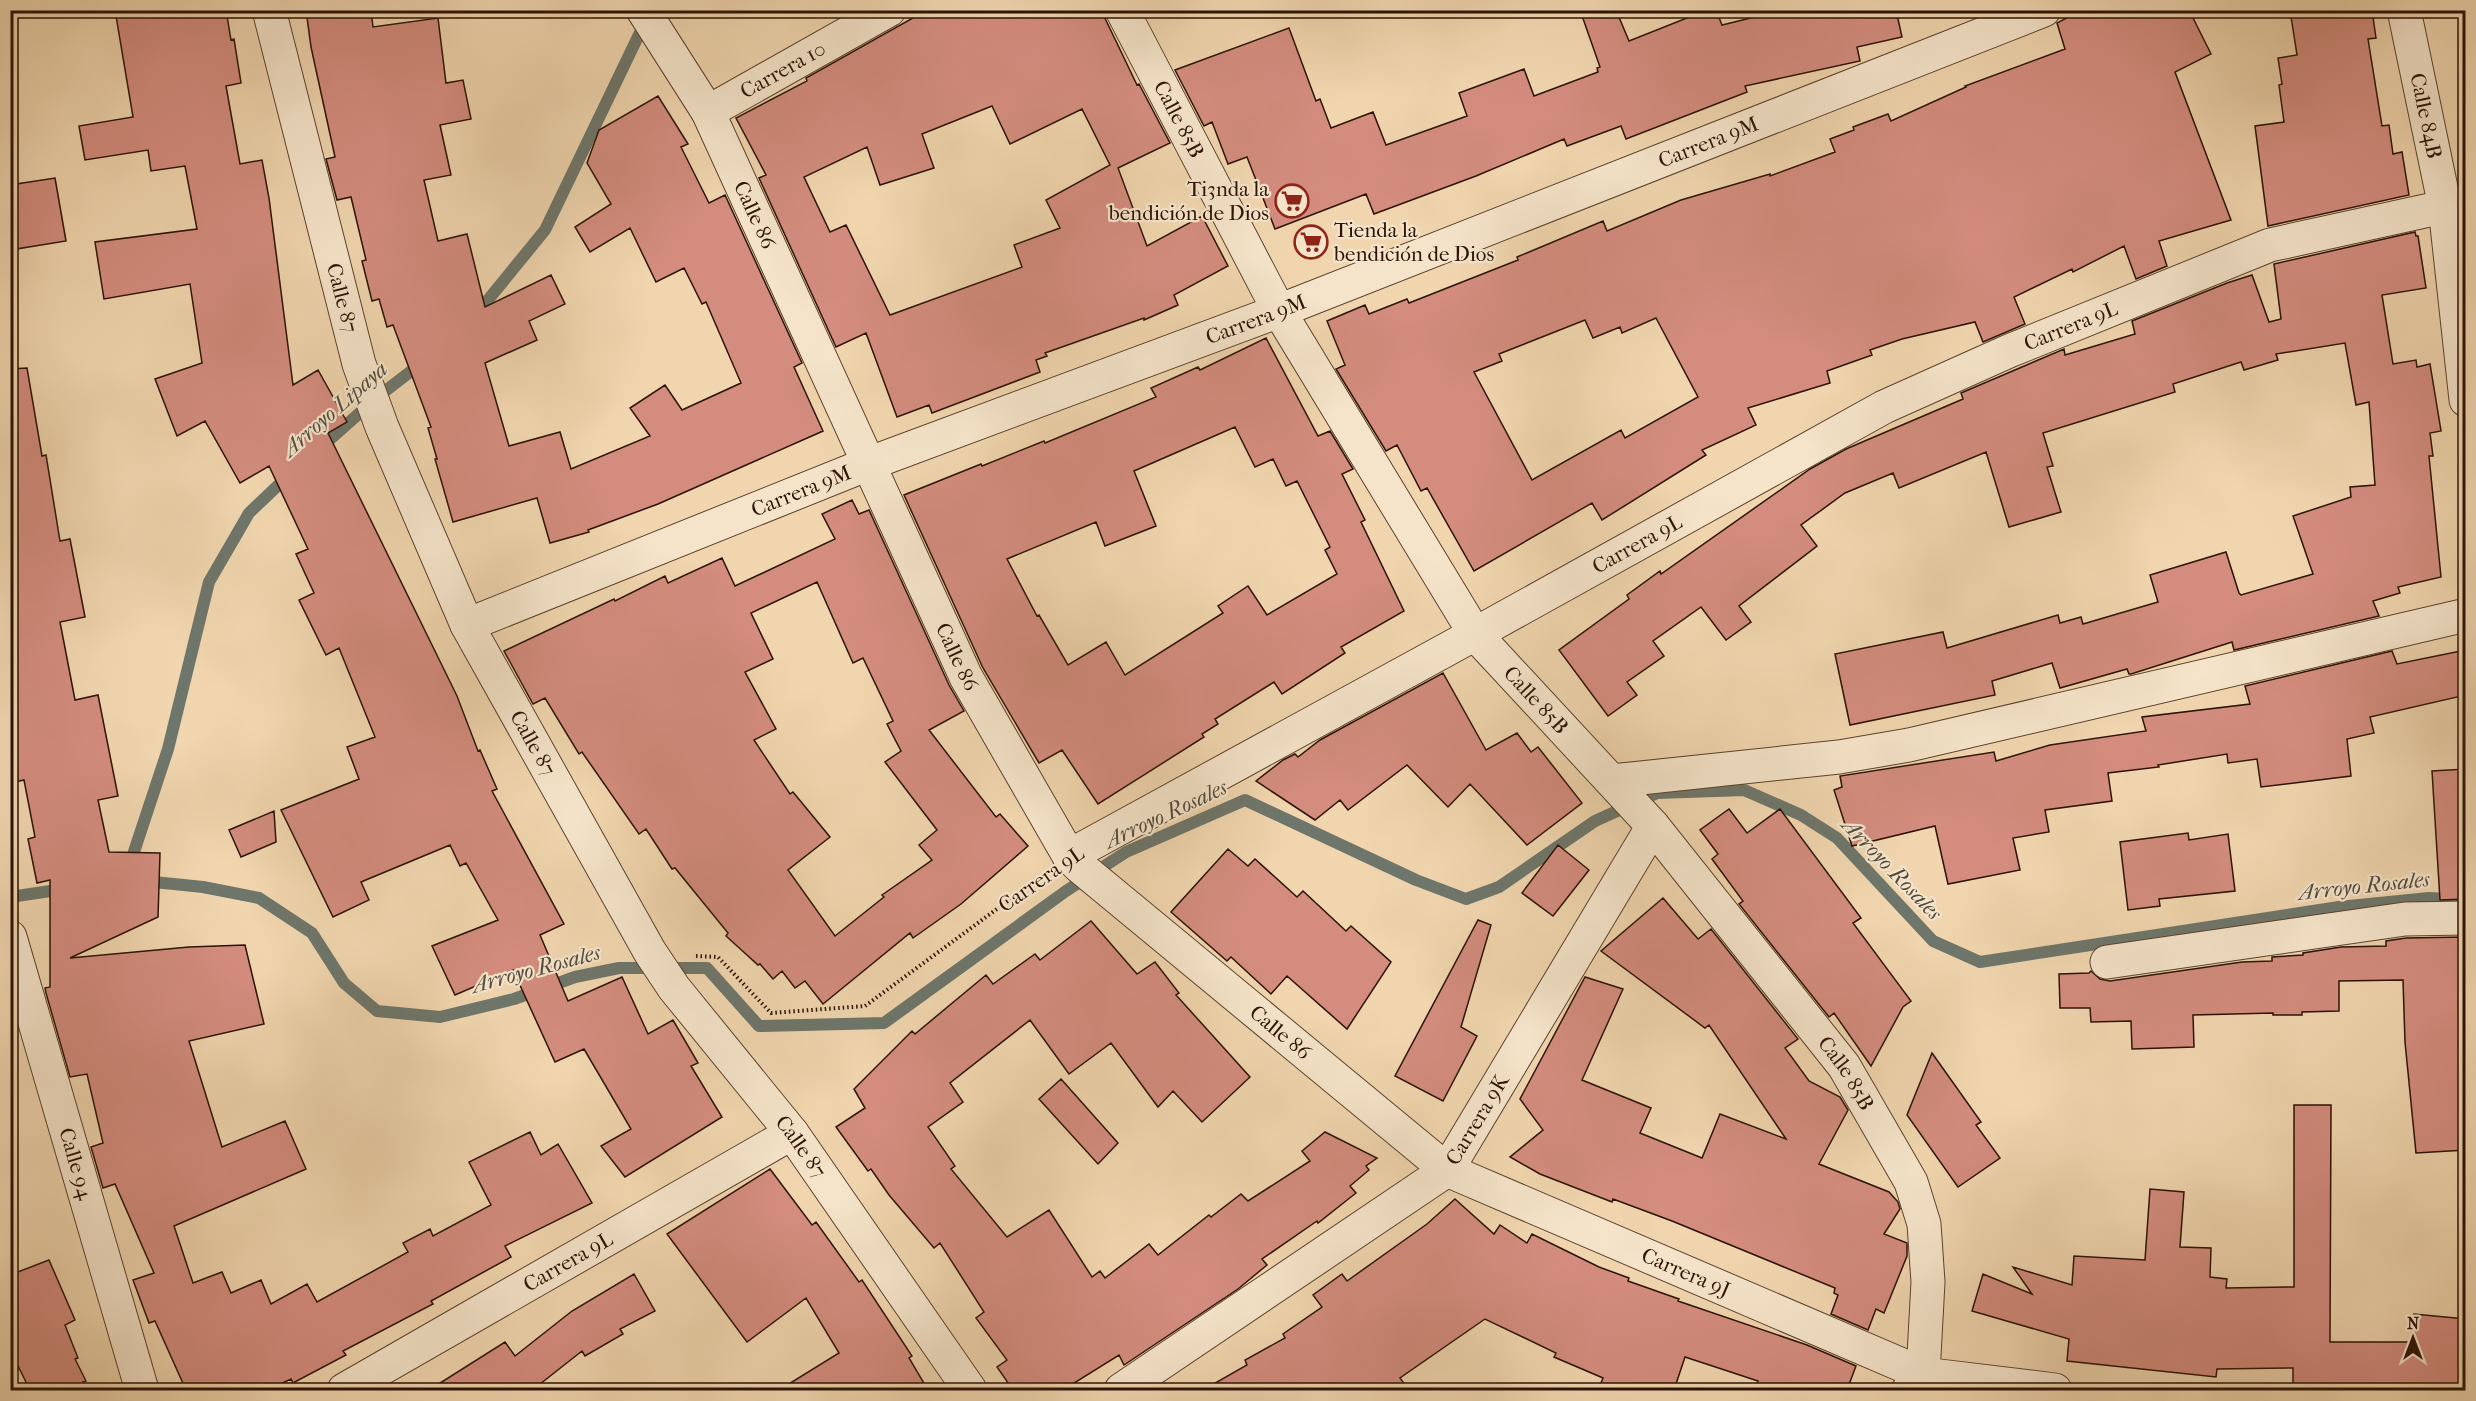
<svg xmlns="http://www.w3.org/2000/svg" width="2476" height="1401" font-family="'IM FELL French Canon',serif">
<style>
.lines{fill:none;stroke-linecap:round;stroke-linejoin:round}
.stream{stroke:#6e766b;stroke-width:12}
.building{fill:#d38c7e;stroke:#2b1204;stroke-width:1.5;fill-rule:evenodd}
.minor-casing{stroke:#5c432e;stroke-width:35}
.path{stroke:#2b1204;stroke-width:4;stroke-dasharray:1.5 3;stroke-linecap:butt}
.minor{stroke:#f5e4ca;stroke-width:33}
.labels{text-anchor:middle;dominant-baseline:central;stroke-width:4.5;stroke-linejoin:round;paint-order:stroke}
.street-label{font-size:21px;fill:#2b1204;stroke:#f5e4ca}
.poi-label{font-size:21px;fill:#2b1204;stroke:#f5e4ca;text-anchor:end}
.water-label{font-size:22px;font-style:italic;fill:#524c40;stroke:#f5e4ca}
</style>
<rect width="100%" height="100%" fill="#f0d5ae"/>
<filter id="stains"><feTurbulence type="fractalNoise" baseFrequency=".00333" numOctaves="4"/><feColorMatrix values="0 0 0 0 .2 0 0 0 0 .09 0 0 0 0 .02 0 0 0 .5 -.17"/></filter>
<radialGradient id="worn" r=".72"><stop offset=".6" stop-color="#630" stop-opacity="0"/><stop offset="1" stop-color="#630" stop-opacity=".3"/></radialGradient>
<g class="lines">
<!-- stream -->
<path class="stream" d="M474,317L545,230L646,20
M319,449L380,395L423,362
M129,867L168,749L209,582L249,513L290,474
M144,881L203,887L259,898L312,933L344,983L377,1011L440,1017L514,999L575,977L619,968H707L759,1026L884,1023L1066,891L1126,852L1245,800L1416,880L1466,899L1499,887L1595,821L1657,793L1744,790L1801,815L1837,838L1933,941L1980,962L2339,907L2429,898L2466,900
M10,897L64,889"/>
</g>
<!-- building -->
<path class="building" d="M115,10H226L231,40L234,39L241,83L226,86L240,164L262,160L269,198L293,385L318,370L347,422L328,433L457,696L478,751L480,750L497,789L492,791L564,924L540,935L568,1001L622,977L648,1034L673,1020L698,1063L691,1066L722,1117L625,1177L601,1146L631,1129L584,1049L555,1062L513,970L455,995L432,946L498,920L466,863L460,866L450,845L361,882L369,900L333,917L281,810L359,779L347,747L375,737L339,648L326,655L299,600L314,593L296,554L308,549L269,466L240,483L205,421L177,436L155,379L202,363L190,284L104,299L95,242L197,229L185,166L151,171L148,150L85,160L79,126L133,117Z
M306,10H371L373,27L438,18L446,83L463,80L471,119L440,125L451,175L424,180L438,241L467,234L485,307L551,275L565,304L529,321L537,340L485,363L509,446L560,432L571,469L650,436L630,408L665,385L682,410L741,383L706,302L702,304L684,268L656,282L630,228L590,252L575,227L611,204L587,163L599,130L658,96L688,144L681,147L709,203L725,195L802,363L794,367L823,431L658,504L588,530L589,532L550,543L537,498L453,522L435,459H437L428,428L431,427L393,325L387,327L379,299L372,301L362,261L366,260L351,197L337,200L326,159L335,157L311,47Z
M927,10H1101L1137,85L1139,84L1170,143L1118,168L1147,246L1202,216L1228,266L1174,295L1178,305L1144,320V318L1045,353L1047,356L1036,360L1040,372L932,413L929,405L897,417L866,333L836,347L759,178L766,175L736,118L807,81L806,78ZM992,106L1010,144L1082,109L1110,165L1046,200L1060,228L1014,245L1022,267L890,315L846,225L830,232L804,177L867,147L880,185L934,168L922,134Z
M1580,10H1616L1629,41L1707,10H1716L1722,25L1783,10H1896L1902,37L1857,47L1860,61L1745,86L1747,92L1626,139L1621,126L1567,146L1564,139L1476,176L1374,214L1366,194L1275,229L1247,157L1228,164L1212,122L1204,126L1175,70L1289,28L1316,101L1320,99L1331,128L1373,112L1386,145L1467,116L1459,93L1524,69L1534,96L1598,72L1597,68L1600,67Z
M2081,10H2189L2211,54L2175,72L2231,220L2159,241L2167,266L2136,279L2124,246L2073,272L2072,269L2014,297L2025,324L1983,342L1975,322L1902,339L1870,350L1872,355L1827,371L1830,383L1748,408L1756,425L1702,450L1706,455L1602,520L1592,503L1474,571L1427,488L1421,491L1397,445L1386,451L1336,369L1345,365L1327,321L1365,305L1369,314L1407,299L1409,303L1518,260L1517,257L1603,221L1607,231L1681,200L1770,174V176L1835,152L1830,139L1854,130L1853,127L1888,114L1891,121L1966,87L1965,86L2065,49L2057,23ZM1656,318L1698,397L1625,438L1621,430L1532,480L1474,372L1502,361L1499,354L1585,320L1593,338L1620,327L1622,333Z
M2290,10H2372L2376,38L2368,39L2382,126L2389,125L2393,154L2402,152L2409,195L2268,226L2255,126L2284,122L2279,85L2282,84L2278,58L2297,55Z
M55,178L66,241L10,250V185Z
M2415,232L2416,236H2418L2426,288L2382,295L2393,364L2416,360L2417,367L2430,364L2441,431L2430,433L2433,456H2429L2441,577L2398,587L2400,593L2373,601L2379,616L2234,650L2232,642L2131,674H2129L2127,669L2060,688L2052,663L1992,681L1995,695L1850,725L1835,654L1943,632L1947,648L2058,615L2060,623L2081,617L2083,624L2158,602L2150,575L2226,552L2239,593L2241,595L2313,574L2293,516L2351,497L2350,487L2375,485L2369,402L2356,405L2345,343L2276,354L2278,360L2244,370L2241,362L2173,384L2175,392L2043,433L2053,466L2047,467L2061,512L2009,527L1986,452L1899,488L1893,473L1845,493L1801,525L1817,546L1739,606L1751,622L1726,640L1701,607L1653,641L1664,656L1627,682L1637,695L1608,716L1559,650L1629,599L1627,595L1660,571L1661,574L1810,469L1846,449L1963,399L1961,393L2064,349L2065,355L2135,334L2132,321L2227,283L2252,275L2269,322L2281,319L2274,264Z
M1266,338L1318,436L1330,431L1353,469L1342,474L1365,520L1361,522L1404,611L1341,647L1345,653L1282,694L1274,682L1215,719L1218,724L1202,734L1204,737L1098,804L1062,750L1039,763L983,668L904,495L981,464L982,466L1044,441L1045,443L1156,397L1151,388L1198,367L1200,370ZM1235,427L1255,467L1273,459L1286,486L1297,481L1330,547L1325,550L1337,574L1267,615L1248,586L1218,606L1223,613L1125,675L1106,642L1068,665L1039,615L1037,616L1007,559L1096,522L1105,546L1156,526L1134,471Z
M27,368L42,456L46,455L60,541L70,539L85,617L60,622L75,700L98,695L118,796L98,800L109,852L160,853L158,917L70,958L189,947L245,945L264,1024L189,1041L222,1147L285,1121L306,1169L174,1226L193,1283L222,1272L231,1293L261,1280L271,1304L307,1284L317,1302L408,1252L403,1243L430,1229L433,1236L491,1205L469,1162L530,1132L541,1155L558,1144L592,1203L505,1246L511,1257L431,1301L433,1304L343,1351L346,1355L293,1383L291,1379L268,1390H186L155,1321L149,1323L133,1280L154,1273L115,1184L103,1188L91,1147L103,1143L87,1074L70,1077L46,993L45,988L50,987V880L37,883L28,839L35,837L24,780L10,783V369Z
M852,500L859,514L869,510L949,685L964,711L929,730L996,817L1000,814L1028,846L961,904L913,938L910,933L823,1004L805,981L795,988L782,971L773,979L760,964L758,965L726,936L728,933L675,868L672,869L646,829L639,834L582,752L579,754L545,698L533,704L504,651L614,599L615,601L665,576L668,583L722,558L735,586L835,539L822,514ZM817,582L853,663L863,658L893,721L887,724L901,751L885,762L937,830L919,845L932,860L882,895L884,897L835,936L788,870L830,837L793,792L790,794L754,740L776,729L745,672L773,659L751,613Z
M2466,650V695L2370,717L2374,733L2347,739L2351,776L2261,787L2257,759L2228,763L2227,754L2158,765L2159,767L2108,773L2112,801L2045,810L2049,832L2013,838L2020,870L1948,884L1935,826L1852,846L1834,790L1842,787L1840,776L1994,752L1996,761L2050,745L2146,731L2142,717L2250,704L2245,686L2392,651L2397,664Z
M1443,673L1486,750L1517,733L1531,752L1538,747L1582,803L1527,845L1470,784L1448,807L1407,765L1348,810L1340,800L1315,820L1256,781L1283,760L1295,754L1298,757L1320,740Z
M2466,769V899L2440,900L2432,771Z
M1729,809L1747,833L1780,809L1861,918L1853,923L1911,1001L1903,1007L1871,1066L1834,1013L1829,1017L1739,904L1743,901L1712,859L1718,854L1700,830Z
M274,811L276,842L241,857L229,830Z
M2188,833L2189,840L2228,834L2235,891L2159,899L2160,906L2128,910L2120,842Z
M1558,845L1589,870L1553,916L1522,893Z
M1228,849L1248,866L1255,859L1297,897L1303,891L1346,931L1351,926L1391,962L1347,1029L1287,976L1271,994L1231,957L1227,961L1171,912Z
M1663,898L1698,939L1711,929L1798,1039L1785,1048L1809,1081L1840,1097L1848,1110L1819,1164L1889,1192L1898,1202L1900,1209L1884,1234L1907,1243V1256L1884,1313L1876,1309L1868,1330L1831,1314L1838,1295L1834,1293L1835,1288L1672,1221L1613,1199L1612,1202L1540,1174L1510,1157L1543,1130L1520,1099L1585,977L1623,989L1582,1080L1651,1108L1640,1133L1702,1158L1720,1114L1786,1139L1709,1025L1705,1028L1601,951Z
M1478,920L1491,925L1461,1027L1477,1036L1443,1101L1395,1076Z
M1091,921L1137,974L1155,962L1179,993L1176,995L1250,1077L1202,1122L1173,1091L1158,1107L1111,1043L1069,1074L1030,1020L950,1083L963,1102L928,1127L955,1166L951,1169L1007,1237L1049,1210L1092,1277L1100,1271L1105,1278L1149,1244L1158,1255L1209,1215L1211,1217L1241,1194L1248,1201L1310,1161L1302,1151L1325,1132L1377,1158L1366,1166L1369,1170L1350,1186L1356,1193L1318,1223L1317,1221L1262,1259L1267,1265L1238,1289L1124,1365L1119,1355L1063,1390H1013L997,1367L1007,1360L976,1318L984,1312L940,1243L934,1248L889,1195L871,1169L868,1171L836,1127L865,1108L854,1089L912,1031L915,1034L986,975L993,984L1035,954L1040,960Z
M2466,937V1150L2416,1153L2405,1042L2403,980L2339,981V1011L2302,1012V1015H2273V1013L2193,1015L2194,1047L2132,1049L2131,1021L2091,1022L2090,1008H2060L2059,974L2089,973L2091,971L2100,979L2110,981L2242,962L2272,961V957L2303,955V953L2341,947L2386,946V941L2406,938Z
M1932,1053L1981,1122L1976,1125L2000,1158L1958,1187L1907,1115Z
M1061,1079L1118,1143L1098,1164L1039,1099Z
M2294,1105H2331L2330,1342H2411L2414,1314L2466,1319V1390L2330,1385V1390H2293V1368L2217,1369L2216,1377L2067,1361L2069,1339L1972,1311L1983,1274L2032,1294L2013,1267L2072,1285L2074,1256L2145,1260L2150,1189L2184,1192L2180,1247L2211,1248L2210,1277L2227,1279L2226,1288L2294,1287Z
M770,1169L812,1225L816,1222L859,1282L862,1280L912,1356L909,1358L928,1390H779L839,1353L806,1298L747,1342L667,1234Z
M1455,1199L1494,1234L1500,1225L1527,1243L1532,1234L1599,1267L1629,1278L1628,1281L1679,1299L1678,1301L1807,1345L1856,1366L1847,1390H1754L1758,1381L1685,1357L1674,1390H1598L1603,1378L1554,1357L1556,1353L1485,1319L1400,1378L1409,1390H1203L1247,1365L1245,1360L1285,1338L1283,1334L1322,1307L1313,1295L1342,1274L1347,1281L1427,1224Z
M49,1260L75,1320L65,1325L78,1358L75,1359L86,1381L83,1382L87,1390H30L10,1350V1275Z
M634,1274L655,1311L620,1329L623,1334L585,1356L582,1351L535,1388L537,1390H429L505,1342L515,1356L572,1311Z"/>
<g class="lines">
<defs>
<g id="minor">
<path id="s1" d="M269,10L359,364L382,427L467,625L650,952L674,988L792,1133L970,1390"/>
<path id="s2" d="M643,10L708,112L966,677L1069,856L1079,866L1447,1170L1923,1374L2055,1390"/>
<path id="s3" d="M1122,10L1279,311L1475,634L1653,826L1844,1066L1911,1182L1924,1224L1928,1282L1923,1374L1909,1389"/>
<path id="s4" d="M2404,10L2445,207L2466,400"/>
<path id="s5" d="M708,112L889,10"/>
<path id="s6" d="M467,625L868,464L1279,311L2044,10"/>
<path d="M1612,781L1839,757L1909,745L2466,615"/>
<path id="s7" d="M1069,856L1475,634L1884,407L2009,351L2270,245L2466,202"/>
<path id="s8" d="M10,937L142,1390"/>
<path d="M2107,962L2405,919L2466,918"/>
<path id="s9" d="M344,1390L792,1133"/>
<path id="s10" d="M1121,1390L1447,1170L1653,826"/>
</g>
</defs>
<!-- minor casing -->
<use href="#minor" class="minor-casing"/>
<!-- path -->
<path class="path" d="M696,956L718,957L771,1013L865,1006L1039,878"/>
<!-- minor -->
<use href="#minor" class="minor"/>
</g>
<!-- icons -->
<defs>
<symbol id="supermarket-ring" viewBox="-11 -11 22 22"><circle r="9.5" fill="#f5e4ca" stroke="#8f2418" stroke-width="1.5"/><path d="M-6-5.5h2.5l.6 2H6L4.5 2H-2.5L-4.4-4H-6ZM-1.5 3.2a1.3 1.3 0 1 0 .1 0ZM3 3.2a1.3 1.3 0 1 0 .1 0Z" fill="#8f2418"/></symbol>
</defs>
<g fill-rule="evenodd">
<use href="#supermarket-ring" x="1273" y="182" width="38" height="38"/>
<use href="#supermarket-ring" x="1292" y="223" width="38" height="38"/>
</g>
<g class="labels">
<!-- street labels -->
<g class="street-label">
<text stroke="none"><textPath href="#s5" startOffset="86">Carrera 10</textPath></text>
<text stroke="none"><textPath href="#s4" startOffset="108">Calle 84B</textPath></text>
<text stroke="none"><textPath href="#s3" startOffset="123">Calle 85B</textPath></text>
<text stroke="none"><textPath href="#s6" startOffset="1332">Carrera 9M</textPath></text>
<text stroke="none"><textPath href="#s2" startOffset="234">Calle 86</textPath></text>
<text stroke="none"><textPath href="#s1" startOffset="297">Calle 87</textPath></text>
<text stroke="none"><textPath href="#s6" startOffset="846">Carrera 9M</textPath></text>
<text stroke="none"><textPath href="#s7" startOffset="1134">Carrera 9L</textPath></text>
<text stroke="none"><textPath href="#s6" startOffset="360">Carrera 9M</textPath></text>
<text stroke="none"><textPath href="#s7" startOffset="648">Carrera 9L</textPath></text>
<text stroke="none"><textPath href="#s2" startOffset="720">Calle 86</textPath></text>
<text stroke="none"><textPath href="#s3" startOffset="807">Calle 85B</textPath></text>
<text stroke="none"><textPath href="#s1" startOffset="783">Calle 87</textPath></text>
<text transform="translate(1041 879) rotate(-35)">Carrera 9L</text>
<text stroke="none"><textPath href="#s2" startOffset="1224">Calle 86</textPath></text>
<text stroke="none"><textPath href="#s3" startOffset="1293">Calle 85B</textPath></text>
<text stroke="none"><textPath href="#s10" startOffset="452">Carrera 9K</textPath></text>
<text stroke="none"><textPath href="#s1" startOffset="1269">Calle 87</textPath></text>
<text stroke="none"><textPath href="#s8" startOffset="236">Calle 94</textPath></text>
<text stroke="none"><textPath href="#s9" startOffset="258">Carrera 9L</textPath></text>
<text stroke="none"><textPath href="#s2" startOffset="1700">Carrera 9J</textPath></text>
</g>
<!-- poi labels -->
<g class="poi-label">
<text x="1269" y="189">Ti3nda la<tspan x="1269" dy="24">bendición de Dios</tspan></text>
<text x="1334" y="230" text-anchor="start">Tienda la<tspan x="1334" dy="24">bendición de Dios</tspan></text>
</g>
<!-- water labels -->
<g class="water-label">
<text transform="translate(335 409) rotate(-41)">Arroyo Lipaya</text>
<text transform="translate(1166 814) rotate(-25)">Arroyo Rosales</text>
<text transform="translate(1892 869) rotate(46)">Arroyo Rosales</text>
<text transform="translate(2364 886) rotate(-6)">Arroyo Rosales</text>
<text transform="translate(536 969) rotate(-15)">Arroyo Rosales</text>
</g>
</g>
<!-- margin -->
<rect width="2476" height="1401" fill="none" stroke="#f0d5ae" stroke-width="36"/>
<rect x="12" y="12" width="2452" height="1377" fill="none" stroke="#2b1204" stroke-width="3"/>
<rect x="18" y="18" width="2440" height="1365" fill="none" stroke="#2b1204" stroke-width="1.5"/>
<!-- north arrow -->
<g transform="translate(2413 1338)" stroke="#f5e4ca" stroke-width="4.5" paint-order="stroke">
<path d="M0-4.5L10 22L0 15L-10 22Z" fill="#2b1204"/>
<text y="-9" font-size="16" font-weight="bold" text-anchor="middle" fill="#2b1204">N</text>
</g>
<rect width="100%" height="100%" filter="url(#stains)"/>
<rect width="100%" height="100%" fill="url(#worn)"/>
</svg>
